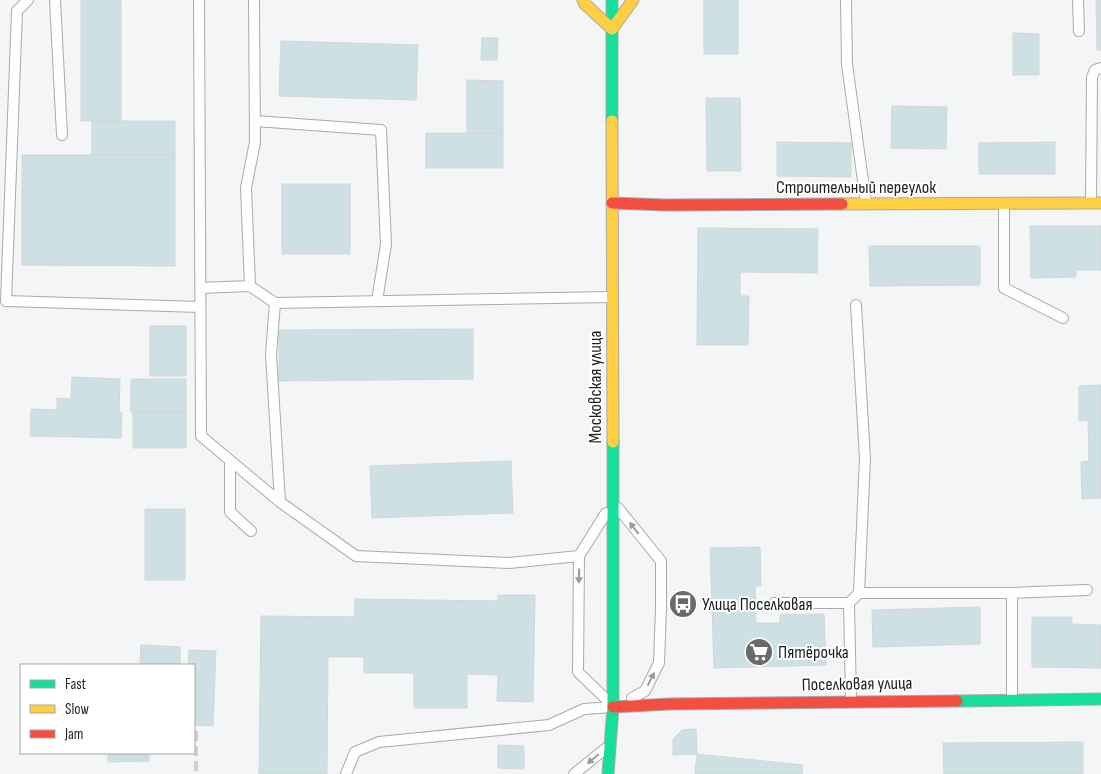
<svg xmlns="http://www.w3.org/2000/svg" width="1101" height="774" font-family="'Sofia Sans Condensed',sans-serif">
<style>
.building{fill:#cde1e5;stroke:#d4d5d6}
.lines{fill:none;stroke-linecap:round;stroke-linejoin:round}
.lane-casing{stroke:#a9aaab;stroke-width:12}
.fast-casing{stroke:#a9aaab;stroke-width:13}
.slow-casing{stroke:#a9aaab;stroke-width:13}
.jam-casing{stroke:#a9aaab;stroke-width:13}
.lane{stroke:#fdfefe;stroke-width:10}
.fast{stroke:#16e098;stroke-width:11}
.slow{stroke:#ffcf43;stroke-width:11}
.jam{stroke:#f24e42;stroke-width:11}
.rail{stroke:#d0d0d1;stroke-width:4;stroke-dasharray:10 5;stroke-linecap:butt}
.oneway{fill:#999a9a}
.labels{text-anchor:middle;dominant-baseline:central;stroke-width:4;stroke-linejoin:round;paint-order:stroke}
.street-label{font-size:18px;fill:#1e1f20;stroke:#fff}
.poi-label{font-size:18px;fill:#1e1f20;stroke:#fff;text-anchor:start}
</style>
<rect width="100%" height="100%" fill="#f3f5f6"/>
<!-- building -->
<path class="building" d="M81,0H121V121H81Z
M704,0H738V54H704Z
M1096,0H1101V50H1097Z
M1013,33L1039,34V75H1013Z
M482,38H498L497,60H481Z
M281,41L418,45L416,100L279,96Z
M467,80L503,81V133H467Z
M706,98H740L741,171H707Z
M892,106L947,107L946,149L891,148Z
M92,121H175V155H92Z
M426,133H503V168H426Z
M777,142L851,143V177L777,176Z
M1055,142V174H979V143Z
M22,155H175V266L22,265Z
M282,184H350V254H282Z
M1030,226H1101V270H1076V277L1031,278Z
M698,228L818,229L817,273L740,272V296H749L748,345H697Z
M869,246H980V285L870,286Z
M150,326H186V376H150Z
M473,329V379L279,381V330Z
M72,377L120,379L119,413H122L121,438L30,436L31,409L57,410V398L71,399Z
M131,379H186V412H131Z
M1101,385V498L1082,499L1081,462L1089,461L1088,420L1079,421V386Z
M133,412H186V448H133Z
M511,461L513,513L372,518L370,466Z
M145,509H185V580H145Z
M760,547L761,586H755L756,623H780V615L824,614L826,665L714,668L710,548Z
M498,595H535L533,702L497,701L498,675L467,674V708H414V673H364V657H328L327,774H259L261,616L355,617V599L498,601Z
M980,607V644L873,647L872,610Z
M1032,617H1072V624L1101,625V668L1032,667Z
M141,645L180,647V665H140Z
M189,650L216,651L213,726L194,725V665H188Z
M696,729L697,754L673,755V739L682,730Z
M1083,742V774H944L943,743Z
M498,745L524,746V769L498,768Z
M108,753H149V761L108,762Z
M697,754L803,765L802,774H695Z"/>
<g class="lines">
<defs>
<path id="lane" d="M28,0L17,11L6,301L200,307
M55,0L62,135
M199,0L201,436L280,502L356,556L509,563L579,556
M846,0L847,64L866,203
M1078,0L1079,31
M255,121L381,130L386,244L377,301
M1091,202L1092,77L1095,70L1101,68
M1004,204V288L1063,318
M250,286L246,188L255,142L254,0
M200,288L250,286L275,303L611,297
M275,303L271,354L280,502
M230,461V512L251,531
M618,508L661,561V607L659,663L645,691L632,698
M606,513L579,556L578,672L609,702
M859,593H1012V699
M1012,593L1087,590
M774,603H849L851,701
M849,603L859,593L865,459L856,305
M346,774L355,752L379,742L549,725L584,709L612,707
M574,774L605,749"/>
<path id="fast" d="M612,0V121
M957,701L1101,699
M608,774L613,707V442"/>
<path id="slow" d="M583,0L585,4L612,29L633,0
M612,121L613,442
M842,204L1101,203"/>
<path id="jam" d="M612,203L665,205L842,204
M613,707L670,704L957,701"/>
</defs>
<!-- lane casing -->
<use href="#lane" class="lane-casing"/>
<!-- fast casing -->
<use href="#fast" class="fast-casing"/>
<!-- slow casing -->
<use href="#slow" class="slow-casing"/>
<!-- jam casing -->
<use href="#jam" class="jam-casing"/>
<!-- lane -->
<use href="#lane" class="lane"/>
<!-- fast -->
<use href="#fast" class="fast"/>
<!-- slow -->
<use href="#slow" class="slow"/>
<!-- jam -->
<use href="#jam" class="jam"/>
<!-- rail -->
<path class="rail" d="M196,731V774"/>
</g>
<!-- one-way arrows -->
<defs><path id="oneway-solid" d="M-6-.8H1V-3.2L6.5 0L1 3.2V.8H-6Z" transform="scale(1.25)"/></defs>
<g class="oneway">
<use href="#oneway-solid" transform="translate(634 528) rotate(-129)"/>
<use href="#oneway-solid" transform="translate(579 576) rotate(91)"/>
<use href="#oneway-solid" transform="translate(651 679) rotate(-63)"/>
<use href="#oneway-solid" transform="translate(593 759) rotate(140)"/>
</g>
<!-- icons -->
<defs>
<symbol id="bus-disc" viewBox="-11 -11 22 22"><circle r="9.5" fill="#696a6b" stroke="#fff"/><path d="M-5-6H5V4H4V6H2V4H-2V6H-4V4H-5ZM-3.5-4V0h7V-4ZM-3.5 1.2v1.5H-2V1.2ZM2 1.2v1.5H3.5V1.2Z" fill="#fff"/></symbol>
<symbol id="supermarket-disc" viewBox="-11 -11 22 22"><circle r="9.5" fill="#696a6b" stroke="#fff"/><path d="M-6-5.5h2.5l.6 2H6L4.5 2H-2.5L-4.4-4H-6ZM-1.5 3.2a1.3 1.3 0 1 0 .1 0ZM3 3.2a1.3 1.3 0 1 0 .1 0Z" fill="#fff"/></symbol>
</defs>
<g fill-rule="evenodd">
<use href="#bus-disc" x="667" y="588" width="32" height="32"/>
<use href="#supermarket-disc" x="743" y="636" width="32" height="32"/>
</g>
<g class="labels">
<!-- street labels -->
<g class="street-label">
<text x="856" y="187">Строительный переулок</text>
<text transform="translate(595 387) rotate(-90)">Московская улица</text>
<text transform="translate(857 684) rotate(-1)">Поселковая улица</text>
</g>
<!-- poi labels -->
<g class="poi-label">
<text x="702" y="604">Улица Поселковая</text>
<text x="778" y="652">Пятёрочка</text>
</g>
</g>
<!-- legend -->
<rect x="20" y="664" width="175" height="90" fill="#ffffff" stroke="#a5a5a6"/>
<rect x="30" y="680" width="25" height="8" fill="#16e098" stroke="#a5a5a6"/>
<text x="65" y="689" font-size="15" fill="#1e1f20">Fast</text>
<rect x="30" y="705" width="25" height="8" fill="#ffcf43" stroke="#a5a5a6"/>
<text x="65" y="714" font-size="15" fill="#1e1f20">Slow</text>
<rect x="30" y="730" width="25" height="8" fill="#f24e42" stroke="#a5a5a6"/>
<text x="65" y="739" font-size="15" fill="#1e1f20">Jam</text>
</svg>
